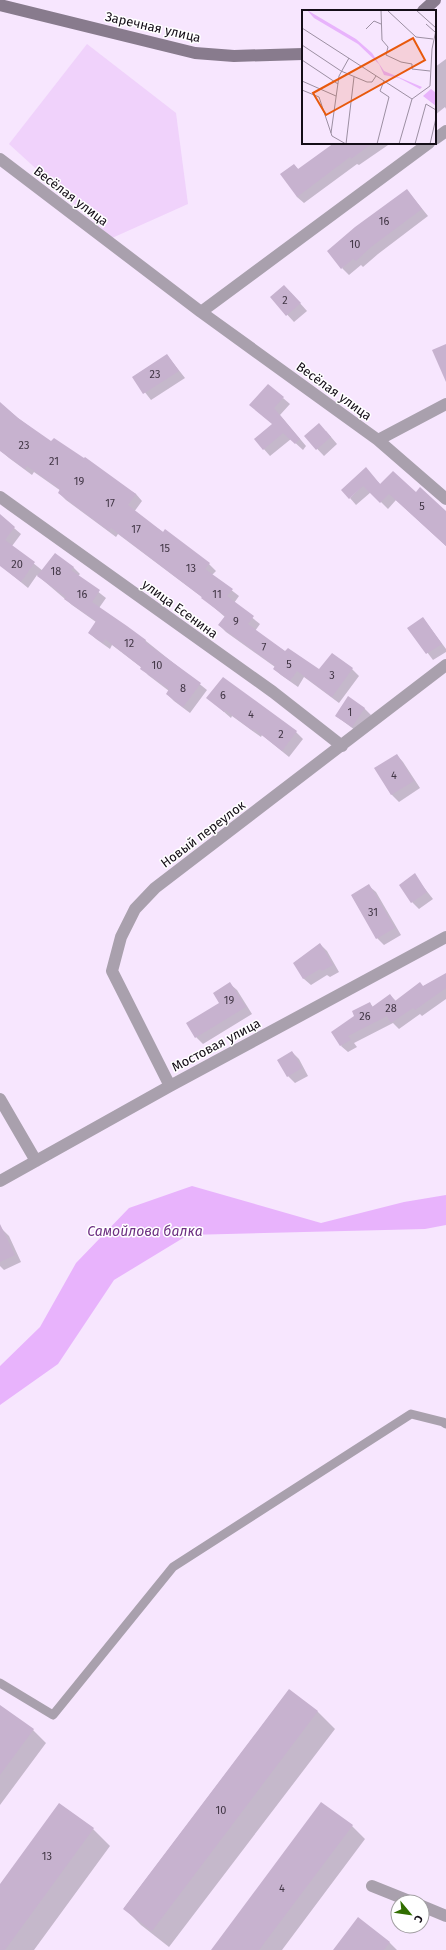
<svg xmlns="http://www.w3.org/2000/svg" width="446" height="1950" font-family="'Fira Sans',sans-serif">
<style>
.green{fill:#f0d2fb}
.water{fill:#e8b3fc}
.shadow{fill:#0003}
.building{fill:#c7b2cf}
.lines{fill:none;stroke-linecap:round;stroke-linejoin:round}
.lane{stroke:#a9a0ad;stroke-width:9}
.street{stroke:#a9a0ad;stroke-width:12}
.secondary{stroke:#887b8d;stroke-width:12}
.labels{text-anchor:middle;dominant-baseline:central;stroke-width:3;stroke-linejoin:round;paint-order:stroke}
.number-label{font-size:11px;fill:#413645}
.street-label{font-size:13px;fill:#140d17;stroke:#fff}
.water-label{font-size:14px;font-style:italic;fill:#6d2f82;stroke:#fff}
.inset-road{fill:none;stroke:#9c8fa2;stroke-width:1}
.view{fill:#e8590c;fill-opacity:0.15;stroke:#e8590c;stroke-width:2}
.inset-edge{fill:none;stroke:#140d17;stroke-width:2}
</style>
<rect width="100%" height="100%" fill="#f7e6fe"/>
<!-- green -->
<path class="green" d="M87,44L176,113L188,204L112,238L9,144Z"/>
<!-- water -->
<path class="water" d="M192,1186L321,1223L404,1202L446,1195V1225L425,1229L188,1235L114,1280L58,1364L0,1405V1366L40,1327L76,1263L129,1208Z"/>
<!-- shadow -->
<path class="shadow" d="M446,59V109L445,107L435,115V67Z
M335,143H391L359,165L357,164L304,203L297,197L294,165L299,170Z
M407,190L428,216L378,254L363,267L361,265L349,275L342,268Z
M291,293L307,311L294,322L271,297Z
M167,355L185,378L151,400L133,377Z
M283,398L290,404L280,415L306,446L303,450L291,439L270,456L255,439L273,424L257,411Z
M0,403L18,418L51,443L136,494L142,501L134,512L209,564L216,571L212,575L239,596L234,603L260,624L255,631L286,652L320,671L352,669L359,676L339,703L304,677L298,687L281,675L274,669L275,667L226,632L219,625L225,617L203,598L118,534L116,537L66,500L59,493L61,491L34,472L32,475L9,458L2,452L0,445Z
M326,431L337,444L324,456L305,436Z
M372,476L381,485L416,494L446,513V546L396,500L388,509L371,492L356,505L350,498Z
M0,516L21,534L12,546L43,571L73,567L80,574L78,576L106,598L99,608L146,641L207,690L190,713L174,701L167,694L169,691L148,675L142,668L112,645L110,649L96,639L89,633L96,622L72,605L37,575L28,588L0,565Z
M423,618L446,649V652L433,660L409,628Z
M208,698L296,732L303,739L289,757L262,735L261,737L232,716L231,718Z
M364,708L371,715L359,733L336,716Z
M397,755L403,762L420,788L399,802L392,795L376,768Z
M414,875L433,899L419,909L412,902Z
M369,886L376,892L401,935L384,945L377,938L352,896Z
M320,944L327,951L339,972L330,977L327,975L311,985L304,979L294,963Z
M446,974V999L422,1016L420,1014L399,1029L393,1023L354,1043L357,1047L348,1052L341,1046L355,1016L370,1003L373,1007L390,995L396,1001Z
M230,984L237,990L252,1014L203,1044L196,1037L188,1023L221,1003Z
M292,1052L299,1059L308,1076L295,1083L288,1076Z
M2,1229L9,1236L21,1262L4,1270L0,1266V1230Z
M289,1690L318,1712L335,1729L169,1947L141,1925L124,1908Z
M0,1714L33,1730L46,1743L0,1805Z
M321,1804L352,1826L365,1839L282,1950H212Z
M93,1829L110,1846L34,1950H0V1885Z
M358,1918L390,1943L397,1950H335Z"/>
<!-- building -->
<path class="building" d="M334,143H373L351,159L350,157L297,197L280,174L294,164L298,169Z
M407,189L422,209L371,247L356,261L353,259L341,269L327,251L355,227Z
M284,285L301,303L286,316L270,297Z
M446,344V382L432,350Z
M167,354L179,371L143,394L132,377Z
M268,384L284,397L274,408L300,439L295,444L283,433L263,450L254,439L272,424L249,405Z
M0,402L18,418L51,441L54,438L84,458L85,457L136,494L128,505L163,532L165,529L210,563L205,569L233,589L227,596L254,616L248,624L285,651L288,648L319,669L332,653L353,668L332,697L297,671L290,681L273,669L275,666L218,625L225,616L201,598L202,597L111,528L109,531L58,493L60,489L27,466L25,469L0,451Z
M319,423L331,437L316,450L304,436Z
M366,467L380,484L393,471L416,492L420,487L446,511V546L389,494L380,503L363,486L349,499L341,490Z
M0,514L15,527L5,540L35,562L21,582L0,566Z
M55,553L74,567L71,570L100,590L92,602L127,626L146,640L145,642L201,683L183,707L166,694L169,689L140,669L141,667L105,639L103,643L88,633L96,621L64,599L66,597L37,576Z
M423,617L442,644L426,654L407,628Z
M223,677L297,731L282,751L254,729L253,731L225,710L224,712L206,698Z
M348,696L365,708L352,727L335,716Z
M397,754L414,781L391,795L374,768Z
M415,873L427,892L411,903L399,885Z
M369,884L395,928L376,939L351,895Z
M320,943L333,965L322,971L320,969L303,979L293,963Z
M446,973V988L415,1010L413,1008L391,1023L387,1016L348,1036L351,1040L340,1046L331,1032L354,1016L352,1011L370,1002L372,1007L390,994L395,1001L420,982L423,986Z
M230,982L246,1007L195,1038L186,1023L219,1003L213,993Z
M292,1051L302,1068L287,1077L277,1060Z
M0,1224L15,1255L0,1262Z
M289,1689L318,1711L152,1931L123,1909Z
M0,1705L34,1729L0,1775Z
M321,1802L353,1825L259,1950H211Z
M59,1803L94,1828L5,1950H0V1884Z
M358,1917L390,1942L384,1950H333Z"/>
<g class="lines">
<!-- lane -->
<path class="lane" d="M0,1683L53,1715L173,1567L411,1414L443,1422L446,1424"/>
<!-- street -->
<path class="street" d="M435,139L446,131
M0,159L201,312L378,440L446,499
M201,312L429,143
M378,440L446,404
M0,497L273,692L342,746
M170,1086L112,971L121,937L135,909L155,888L446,665
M0,1099L36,1161
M0,1181L170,1086L446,937
M372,1886L412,1902
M422,1906L446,1916"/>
<!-- secondary -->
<path class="secondary" d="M0,5L195,53L234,56L303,54
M423,11L435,0"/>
</g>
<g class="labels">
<!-- number labels -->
<g class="number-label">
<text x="384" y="221">16</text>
<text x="355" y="244">10</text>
<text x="285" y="300">2</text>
<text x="155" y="374">23</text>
<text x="24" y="445">23</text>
<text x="54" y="461">21</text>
<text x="79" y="481">19</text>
<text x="110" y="503">17</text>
<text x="422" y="506">5</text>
<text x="136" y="529">17</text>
<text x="165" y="548">15</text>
<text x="17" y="564">20</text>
<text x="191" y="568">13</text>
<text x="56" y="571">18</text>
<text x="82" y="594">16</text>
<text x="217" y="594">11</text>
<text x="236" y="621">9</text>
<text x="129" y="643">12</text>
<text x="264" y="647">7</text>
<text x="289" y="664">5</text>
<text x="157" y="665">10</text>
<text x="332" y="675">3</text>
<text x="183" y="688">8</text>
<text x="223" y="695">6</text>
<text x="350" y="712">1</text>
<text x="251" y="714">4</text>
<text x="281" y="734">2</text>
<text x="394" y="775">4</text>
<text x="373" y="912">31</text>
<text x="229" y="1000">19</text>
<text x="391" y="1008">28</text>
<text x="365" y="1016">26</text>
<text x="221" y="1810">10</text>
<text x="47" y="1856">13</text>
<text x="282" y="1888">4</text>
</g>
<!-- street labels -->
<g class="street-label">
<text transform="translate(153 27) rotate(13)">Заречная улица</text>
<text transform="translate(71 196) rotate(37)">Весёлая улица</text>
<text transform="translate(334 391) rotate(36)">Весёлая улица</text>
<text transform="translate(180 609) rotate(36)">улица Есенина</text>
<text transform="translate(203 834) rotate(-37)">Новый переулок</text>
<text transform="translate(216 1045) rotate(-28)">Мостовая улица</text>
</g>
<!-- water labels -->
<g class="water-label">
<text x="145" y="1231">Самойлова балка</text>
</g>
</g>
<!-- overview -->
<g transform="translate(302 10)">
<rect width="134" height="134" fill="#f7e6fe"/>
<path d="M5,0L54,29L70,43L82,61L120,77L118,79L97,68L82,65L77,54L56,34L12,8ZM129,79L134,83V96L121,86Z" fill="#e8b3fc"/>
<path class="inset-road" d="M79,0L80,30L86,37L84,45L99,52L110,54V59L128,61M85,0L114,27L131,29M114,0L134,18M124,14L133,22M0,18L110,89M64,19L72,11L79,14M0,35L39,61L65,72H70L74,66M0,50L36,74M0,71L34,86M0,80L17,87L30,126L44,134M29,123L37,66L47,48M44,134L52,67M75,134L87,87L78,81L82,71M97,134L110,89L128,76L130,39L134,20M113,134L124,94L134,100M128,134L134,108"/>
<path class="view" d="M111,28L123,50L24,105L11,83Z"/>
<rect width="134" height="134" class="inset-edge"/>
</g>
<!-- north arrow -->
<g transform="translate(410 1914) rotate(119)"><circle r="19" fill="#ffffff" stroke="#a19ea2"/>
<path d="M0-3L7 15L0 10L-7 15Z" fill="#316e00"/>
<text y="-6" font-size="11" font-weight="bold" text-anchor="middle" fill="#140d17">С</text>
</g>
</svg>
